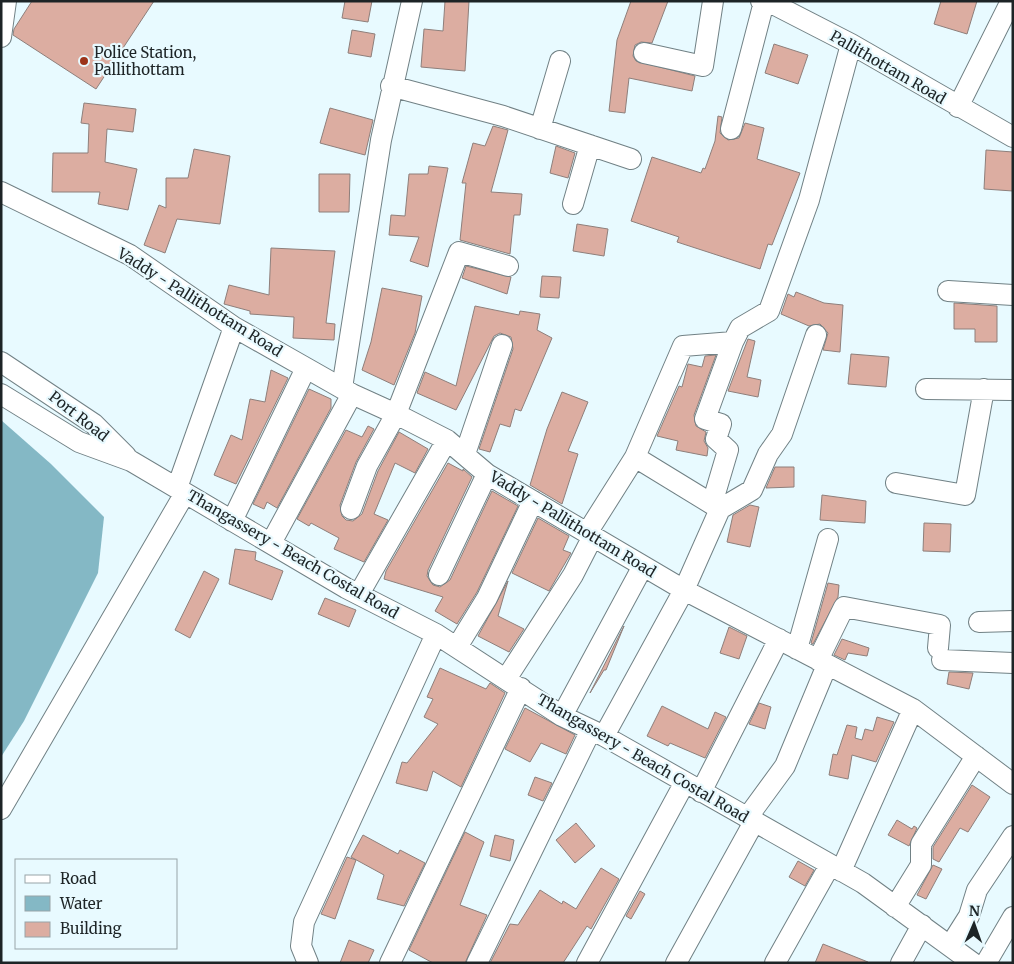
<svg xmlns="http://www.w3.org/2000/svg" width="1014" height="964" font-family="Merriweather,serif">
<style>
.water{fill:#84b8c5}
.building{fill:#dcada1;stroke:#8e7f7b}
.lines{fill:none;stroke-linecap:round;stroke-linejoin:round}
.minor-casing{stroke:#718185;stroke-width:22}
.minor{stroke:#fff;stroke-width:20}
.poi-dot{fill:#9c341a;stroke:#e8faff;stroke-width:2}
.labels{text-anchor:middle;dominant-baseline:central;stroke-width:4.5;stroke-linejoin:round;paint-order:stroke}
.poi-label{font-size:15px;fill:#1d2426;stroke:#e8faff;text-anchor:start}
.street-label{font-size:15px;fill:#1d2426;stroke:#e8faff}
</style>
<rect width="100%" height="100%" fill="#e8faff"/>
<!-- water -->
<path class="water" d="M1,420L51,464L104,517L98,573L24,721L1,757Z"/>
<!-- building -->
<path class="building" d="M32,1H154L96,89L13,35L14,29Z
M345,1H372L368,22L342,18Z
M445,1H469L465,71L421,67L424,29L443,31Z
M631,1H668L652,43L641,42L635,45L633,56L636,61L695,76L692,91L629,78L625,113L609,111L617,40Z
M941,1H977L967,34L934,24Z
M352,30L375,34L371,57L348,53Z
M774,44L808,55L798,84L765,73Z
M84,103L136,109L133,132L107,129L105,162L137,169L128,210L98,204L100,192H52L53,153H88L89,124L81,123Z
M330,108L373,120L365,155L320,143Z
M718,116L722,117L720,133L728,140L739,138L745,123L764,128L757,159L800,173L772,245L768,244L760,269L677,242L679,237L631,221L652,157L701,173L703,168L705,169L715,141Z
M493,126L508,130L491,192L522,194L520,215H514L510,254L460,240L466,183H462L473,143L485,146Z
M556,146L575,153L568,178L550,173Z
M194,149L230,156L220,224L177,219L165,253L144,245L159,205L166,208V178H188Z
M986,150L1013,152V191L984,189Z
M429,166L448,168L428,267L410,261L419,237L389,235L391,215L405,216L409,174H428Z
M319,174H350L349,212H319Z
M577,224L608,229L604,256L573,251Z
M271,248L335,251L326,323L335,324L334,340L293,338L294,317L250,314V311L224,304L229,285L269,295Z
M466,266L511,277L507,294L462,278Z
M542,276L561,277L559,298L540,297Z
M382,288L422,296L415,333L394,385L362,370L371,342Z
M796,292L824,303L843,305L840,352L823,350L828,333L820,324L809,326L781,314L788,294L794,297Z
M954,303L997,306V342H975V329H954Z
M475,306L519,315L520,311L540,314L537,330L552,338L521,411L515,409L510,427L500,424L490,452L479,449L513,349L511,337L500,333L494,336L456,410L417,393L425,372L456,386Z
M748,339L755,341L747,377L761,380L758,397L728,391Z
M851,354L889,357L886,387L848,384Z
M716,355L694,415L696,426L706,432L704,441L708,448L707,456L676,450L678,441L657,436L679,386L682,387L688,364L702,367L705,356Z
M271,370L288,378L236,484L214,475L231,435L242,440L250,399L265,402Z
M309,389L331,399V408L277,508L267,502L264,509L253,504Z
M562,392L588,402L568,451L578,454L562,504L530,485L547,429Z
M368,426L374,429L356,462L340,505L342,516L346,520L353,521L362,514L378,471L399,432L428,449L415,473L395,463L374,514L388,520L364,562L334,549L339,538L311,523L309,526L297,519L346,430L362,437Z
M448,463L463,471V469L472,477L428,570L427,576L433,585L440,587L450,580L492,491L518,506L477,592L457,624L435,611L443,597L384,579L386,571Z
M775,467H794V487L766,488Z
M822,495L866,501L865,523L820,520Z
M750,505L759,507L750,547L727,542L733,515Z
M538,518L569,536L563,550L571,553L549,591L512,573Z
M924,523L951,524L950,552L923,551Z
M235,549L256,552L255,560L283,571L272,600L229,584Z
M204,571L219,579L190,638L175,630Z
M508,581L498,616L524,629L509,652L478,636Z
M828,583L839,585L838,597L813,644L811,643Z
M325,598L356,610L349,627L318,614Z
M624,626L606,670H604L590,693Z
M729,627L747,636L739,659L720,653Z
M842,639L869,648L867,656L848,653L845,660L834,655Z
M440,668L486,689L490,683L505,693L461,787L433,771L427,791L396,783L402,762L407,763L438,724L424,717L433,699L427,697Z
M949,672L973,673L969,689L947,684Z
M759,703L771,707L765,729L749,724Z
M662,706L708,729L715,712L726,717L705,758L670,743L668,746L647,736Z
M525,708L575,735L566,754L541,743L530,762L505,749Z
M877,717L894,722L876,762L852,755L848,779L829,775L833,754L837,755L847,725L857,727L855,738L862,740L865,729L873,731Z
M535,777L552,783L543,801L528,795Z
M972,785L990,797L968,832L960,828L939,862L933,859V847Z
M897,820L912,829L914,826L917,828L909,846L888,835Z
M576,823L595,846L575,863L556,840Z
M465,832L484,842L460,905L487,915L465,963H433L409,950Z
M363,835L398,854L400,850L425,863L404,906L377,899L384,875L351,857Z
M495,835L514,840L510,861L490,856Z
M347,857L356,860L335,919L321,914Z
M798,861L814,870L805,886L789,877Z
M933,865L942,869L926,899L917,895Z
M601,868L619,879L591,929L587,926L563,963H490L510,924L518,925L540,890L562,904L563,901L576,909Z
M640,891L645,894L631,919L626,916Z
M349,940L374,950L368,963H340Z
M823,944L868,962V963H815Z"/>
<g class="lines">
<defs>
<path id="minor" d="M761,1L777,6L851,44L1013,137
M1,37L6,1
M644,53L703,66L713,1
M391,86L503,116L631,159
M958,107L1011,1
M540,129L560,61
M731,129L764,2
M1,192L130,255L234,327L352,394L396,414L447,440L487,474L684,590L913,709L1013,784
M573,204L590,145
M948,291L1013,295
M1,362L94,424L126,456
M342,388L381,140L412,1
M926,389L1013,390
M1,394L79,442L131,461L346,588L436,634L562,716L604,736L863,883L973,963
M465,454L502,345
M635,457L720,509L752,490L768,454L782,434L816,335
M896,483L965,495L984,389
M177,488L234,327
M712,504L728,450L716,439L721,424L705,419L733,342
M351,509L367,466L396,414L459,252L508,266
M232,521L306,368
M587,533L635,457L683,346L733,342L740,328L769,311L809,200L851,44
M271,543L352,394
M439,575L487,474
M359,594L447,440
M979,622L1013,621
M457,647L487,598L533,501
M797,649L828,539
M818,660L844,607L940,625L938,648
M942,660L1013,663
M506,679L573,575L593,536
M562,716L643,566
M604,736L684,590L720,509
M701,792L779,639
M1,809L185,493
M747,818L785,766L827,665
M841,871L913,709
M895,907L921,865V844L976,756
M950,946L969,916L977,890L1013,836
M308,963L301,946L304,922L436,634
M390,963L521,688
M477,963L591,730
M587,963L685,782
M676,963L754,822
M775,963L830,865
M901,963L922,925
M986,963L1013,917"/>
</defs>
<!-- minor casing -->
<use href="#minor" class="minor-casing"/>
<!-- minor -->
<use href="#minor" class="minor"/>
</g>
<!-- markers -->
<circle class="poi-dot" cx="84" cy="61" r="5"/>
<g class="labels">
<!-- poi labels -->
<g class="poi-label">
<text x="94" y="52">Police Station,<tspan x="94" dy="17">Pallithottam</tspan></text>
</g>
<!-- street labels -->
<g class="street-label">
<text transform="translate(888 67) rotate(30)">Pallithottam Road</text>
<text transform="translate(200 302) rotate(32)">Vaddy - Pallithottam Road</text>
<text transform="translate(79 416) rotate(38)">Port Road</text>
<text transform="translate(573 524) rotate(31)">Vaddy - Pallithottam Road</text>
<text transform="translate(293 554) rotate(30)">Thangassery - Beach Costal Road</text>
<text transform="translate(643 758) rotate(30)">Thangassery - Beach Costal Road</text>
</g>
</g>
<!-- border -->
<rect width="1014" height="964" fill="none" stroke="#1d2426" stroke-width="5"/>
<!-- legend -->
<rect x="15" y="859" width="162" height="90" fill="#e8faff" stroke="#97a4a8"/>
<rect x="25" y="875" width="25" height="8" fill="#ffffff" stroke="#97a4a8"/>
<text x="60" y="884" font-size="15" fill="#1d2426">Road</text>
<rect x="25" y="896" width="25" height="15" fill="#84b8c5" stroke="#97a4a8"/>
<text x="60" y="909" font-size="15" fill="#1d2426">Water</text>
<rect x="25" y="922" width="25" height="15" fill="#dcada1" stroke="#97a4a8"/>
<text x="60" y="934" font-size="15" fill="#1d2426">Building</text>
<!-- north arrow -->
<g transform="translate(974 924) rotate(2)" stroke="#e8faff" stroke-width="4" paint-order="stroke">
<path d="M0-4L9 19L0 12L-9 19Z" fill="#1d2426"/>
<text y="-8" font-size="14" font-weight="bold" text-anchor="middle" fill="#1d2426">N</text>
</g>
</svg>
